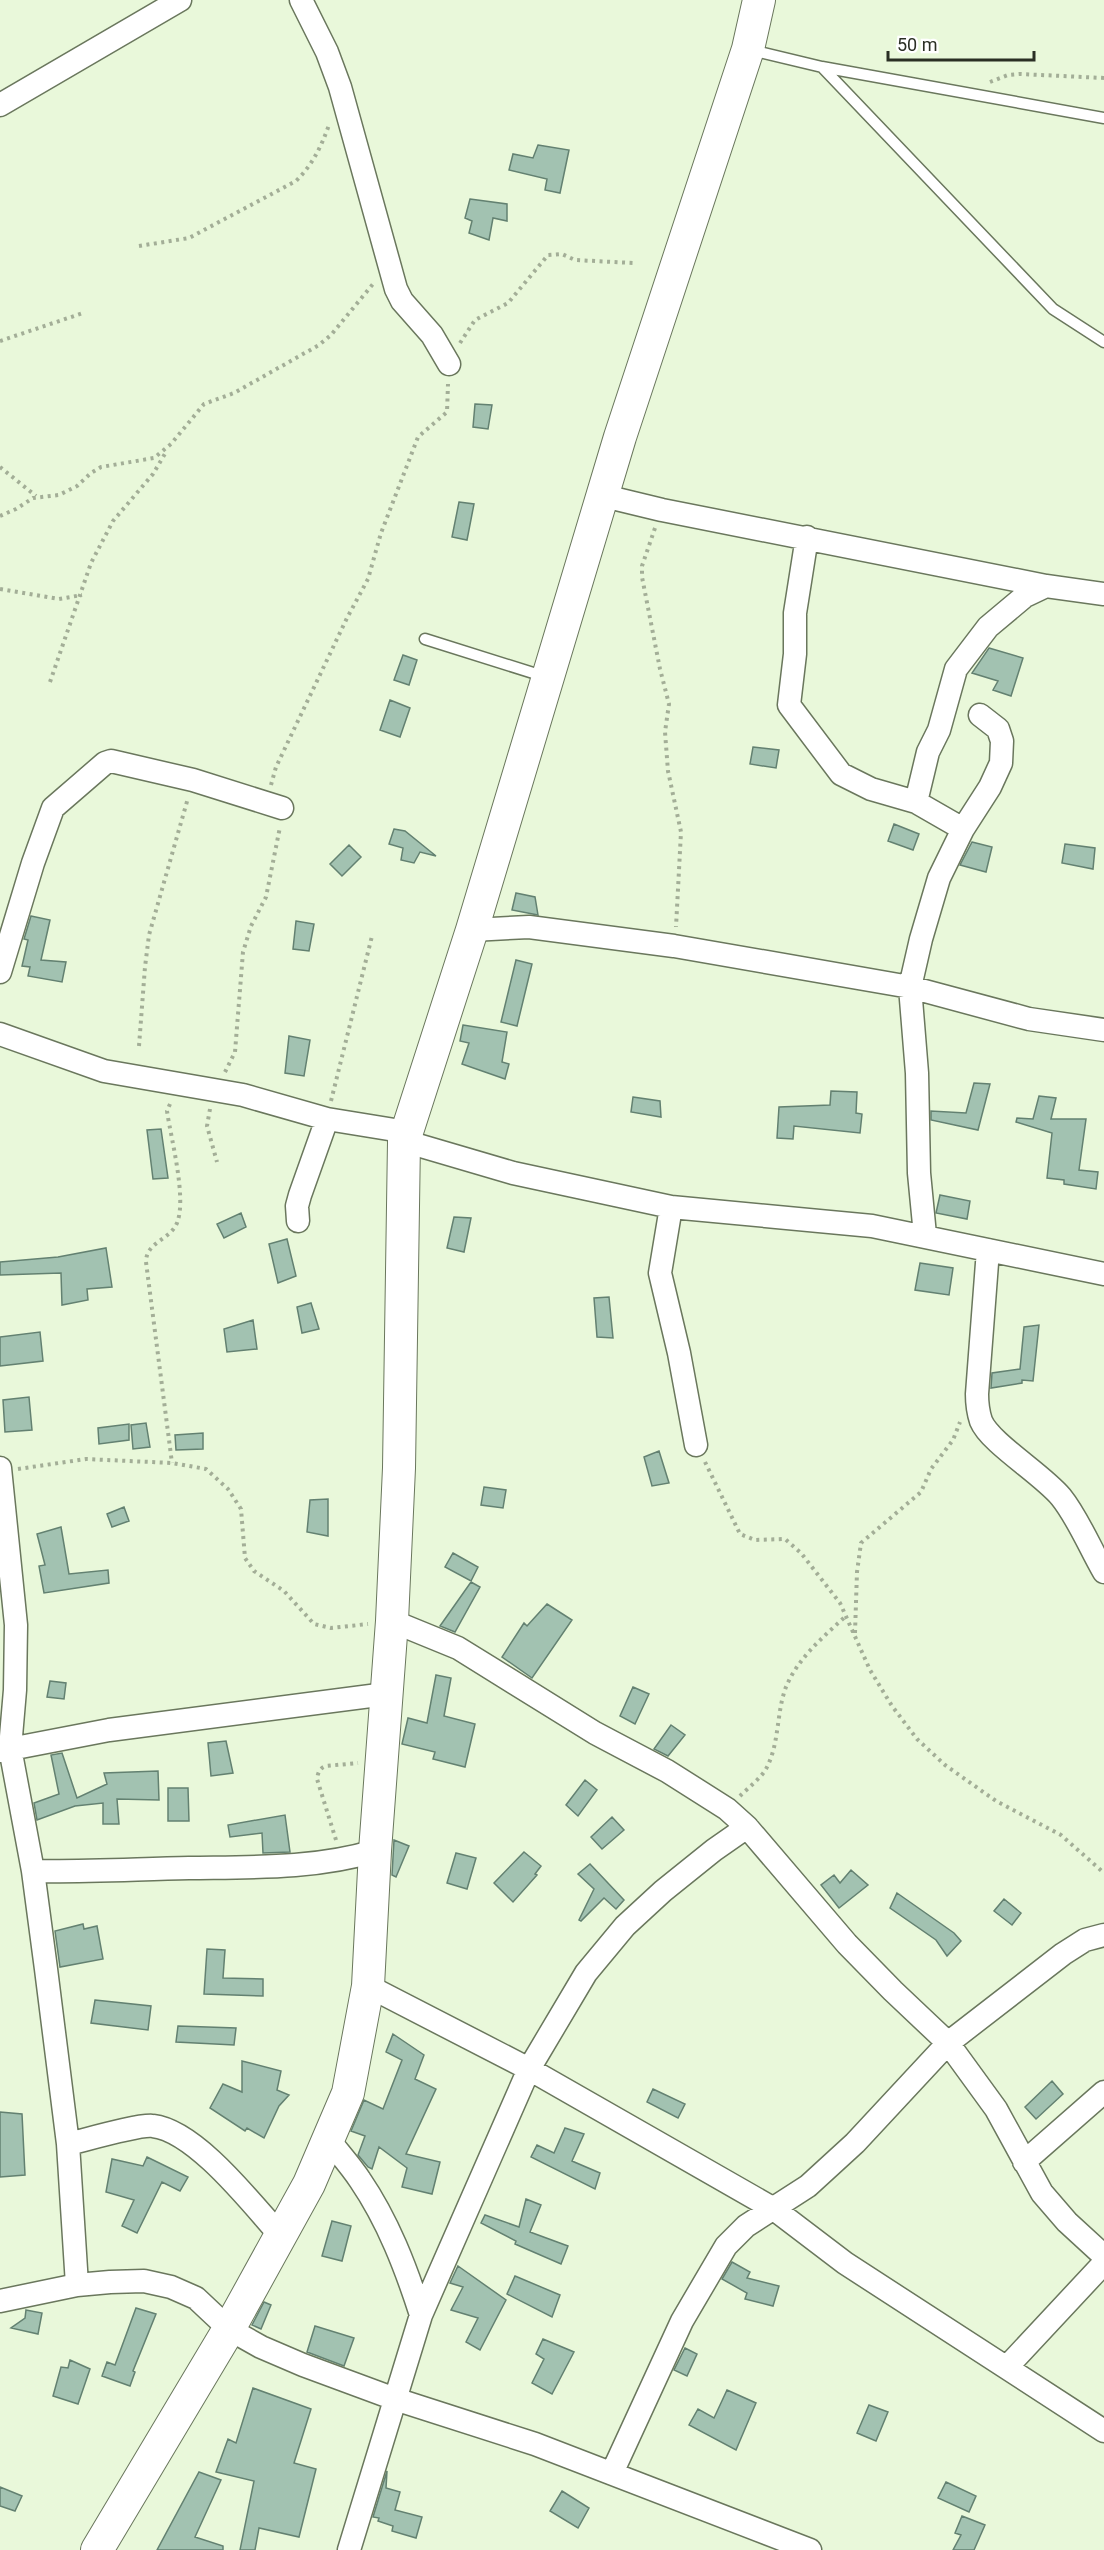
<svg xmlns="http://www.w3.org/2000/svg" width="1104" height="2550" font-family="Roboto,sans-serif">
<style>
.building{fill:#a2c2b1;stroke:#638171;stroke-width:1.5}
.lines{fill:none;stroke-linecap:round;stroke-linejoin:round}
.lane-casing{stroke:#6a775d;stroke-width:13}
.street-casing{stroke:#6a775d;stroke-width:25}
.secondary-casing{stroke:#6a775d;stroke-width:34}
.path{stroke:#a3ae97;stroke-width:4;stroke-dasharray:3 4.5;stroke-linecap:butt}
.lane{stroke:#fff;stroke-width:10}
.street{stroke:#fff;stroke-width:22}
.secondary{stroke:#fff;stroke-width:32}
</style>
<rect width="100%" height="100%" fill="#e9f8da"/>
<!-- building -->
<path class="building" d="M538,145L569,150L560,193L545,190L547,179L509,170L513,154L533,158Z
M470,199L507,204V221L493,218L489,240L469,233L472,221L465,218Z
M475,404L492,405L488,429L473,427Z
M459,502L474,504L467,540L452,537Z
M989,648L1023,658L1011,696L993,690L998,681L972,673Z
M403,655L417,660L409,685L394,680Z
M390,700L410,708L400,737L380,730Z
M753,747L779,750L776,768L750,764Z
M894,824L919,834L913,850L888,841Z
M394,829L405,831L436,856L420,852L414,863L401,860L403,848L389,844Z
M972,842L992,847L986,872L960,865Z
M1065,844L1095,848L1093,869L1062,863Z
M349,845L361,857L342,876L330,864Z
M516,893L535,897L538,915L512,910Z
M31,916L50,920L41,960L66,962L62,982L28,976L30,967L22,966L28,940L24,939Z
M296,921L314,924L309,951L293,949Z
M516,960L532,964L517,1026L501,1022Z
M463,1025L507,1032L502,1062L509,1064L505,1079L462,1064L469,1043L460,1041Z
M289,1036L310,1040L304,1076L285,1073Z
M974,1083L990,1084L978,1130L931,1120V1111L966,1113Z
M831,1091L857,1092L856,1113L862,1114L860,1133L794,1126L793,1139L777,1138L779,1107L830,1105Z
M1039,1096L1056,1098L1051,1119H1086L1079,1170L1098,1172L1096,1189L1064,1184V1180L1047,1178L1052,1133L1016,1122L1017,1118L1033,1119Z
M633,1097L660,1101L661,1117L631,1112Z
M161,1129L168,1178L153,1179L147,1130Z
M940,1195L970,1201L967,1219L936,1213Z
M241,1213L246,1227L224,1238L217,1224Z
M454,1217L471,1218L464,1252L447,1248Z
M287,1239L296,1276L278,1283L269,1244Z
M106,1248L112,1287L87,1289L88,1300L62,1305L61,1273L0,1275V1262L58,1257Z
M920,1263L953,1268L949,1295L915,1290Z
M609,1297L613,1338L597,1337L594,1298Z
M311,1303L319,1329L302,1333L297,1307Z
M253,1320L257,1349L227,1352L224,1329Z
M1039,1325L1033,1381L1022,1380V1383L991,1388L992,1373L1020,1369L1024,1327Z
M40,1332L43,1361L0,1366V1337Z
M29,1397L32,1430L5,1432L3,1400Z
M146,1423L150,1447L133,1449L131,1425Z
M129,1424V1440L99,1444L98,1428Z
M203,1433V1449L176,1450L175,1435Z
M659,1451L669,1483L652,1486L644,1457Z
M484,1487L506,1490L503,1508L481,1505Z
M328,1499V1536L307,1532L310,1500Z
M124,1507L129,1521L112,1527L107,1514Z
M61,1527L69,1574L108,1570L109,1583L44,1593L39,1566L45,1565L37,1534Z
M453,1553L478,1567L471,1581L445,1567Z
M471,1582L480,1587L455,1632L440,1626Z
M547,1604L572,1620L532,1678L502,1657L524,1623L527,1626Z
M436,1675L451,1678L444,1716L475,1724L465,1767L433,1759L435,1752L402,1744L408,1718L427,1723Z
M50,1681L66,1683L64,1699L47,1697Z
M633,1687L649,1694L635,1724L620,1716Z
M671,1725L685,1735L668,1756L654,1749Z
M226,1741L233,1773L211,1776L208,1743Z
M62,1753L77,1798L107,1784L104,1773L158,1771L159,1800L117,1799L119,1824H103V1803L75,1806L37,1820L34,1803L59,1794L51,1755Z
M585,1780L597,1790L578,1816L566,1805Z
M168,1788H188L189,1821H168Z
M285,1815L290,1852L263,1853L262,1833L230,1837L228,1825Z
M612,1817L624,1830L602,1849L591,1837Z
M394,1840L409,1846L396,1877L392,1875Z
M524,1852L541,1866L535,1874L537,1875L513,1902L494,1883Z
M456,1853L476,1858L467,1889L447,1883Z
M590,1864L624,1900L616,1909L604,1898L581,1921L579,1920L594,1889L578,1874Z
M851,1870L868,1885L839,1908L821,1885L834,1875L840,1883Z
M897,1893L954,1933L961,1941L947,1956L936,1940L890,1908Z
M1004,1899L1021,1913L1012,1925L994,1911Z
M83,1924L84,1929L97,1926L103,1959L60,1967L55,1931Z
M207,1949L225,1950L223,1978L263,1979V1996L204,1994Z
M95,2000L151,2006L148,2030L91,2023Z
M178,2026L236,2028L234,2045L176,2042Z
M393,2034L424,2055L415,2079L436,2089L406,2154L440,2162L432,2194L402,2187L407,2168L379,2147L372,2169L368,2167L358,2155L365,2136L351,2131L364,2100L383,2109L402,2060L386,2052Z
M242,2061L281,2071L277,2090L289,2095L279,2106L264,2138L247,2128L245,2131L210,2108L223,2084L242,2092Z
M1052,2081L1063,2094L1036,2119L1025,2107Z
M653,2089L685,2104L678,2118L647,2102Z
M0,2112L22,2114L25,2175L0,2177Z
M565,2128L584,2134L572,2161L600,2173L595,2189L531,2157L537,2145L554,2153Z
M147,2157L188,2177L180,2191L162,2182L137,2233L122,2226L134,2200L106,2192L112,2159L143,2166Z
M526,2199L541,2205L530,2232L568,2246L561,2264L515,2244L516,2241L481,2223L485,2215L519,2227Z
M332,2221L351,2226L342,2261L322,2256Z
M732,2262L750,2272L747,2278L779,2286L773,2306L745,2299L747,2293L722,2279Z
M458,2266L506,2300L480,2350L466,2342L478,2318L451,2310L463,2287L450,2283Z
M515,2276L560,2295L552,2317L507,2294Z
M264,2302L271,2305L261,2329L252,2325Z
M136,2308L156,2314L133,2371L135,2372L130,2386L102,2376L107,2362L115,2365Z
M26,2310L42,2313L38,2334L11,2328L25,2318Z
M315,2326L354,2338L344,2366L307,2352Z
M543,2339L574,2352L552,2394L532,2383L544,2359L536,2354Z
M685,2348L697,2354L687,2376L674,2370Z
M70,2360L90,2369L78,2404L53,2396L61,2367L68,2368Z
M253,2388L311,2409L294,2463L316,2469L299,2537L259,2528L255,2550H240L254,2481L216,2472L228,2439L236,2443Z
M727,2390L756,2403L736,2450L689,2425L698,2409L714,2418Z
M869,2405L888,2412L876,2441L857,2433Z
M387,2471L386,2488L400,2492L395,2510L422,2517L416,2538L392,2531L393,2526L378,2521L379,2518L373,2517Z
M199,2472L221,2480L195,2537L223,2546V2550H157Z
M946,2482L976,2496L969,2512L938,2498Z
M0,2487L22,2496L15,2511L0,2506Z
M562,2491L589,2508L578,2528L550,2511Z
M962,2516L985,2525L974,2550H953L961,2535L955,2533Z"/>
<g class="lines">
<defs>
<path id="lane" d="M751,50L822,67L1104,118
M822,67L1053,309L1104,342
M425,639L546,677"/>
<path id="street" d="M301,0L327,52L340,87L396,289L402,301L432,335L449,364
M0,105L180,0
M604,496L662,510L1046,586L1104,594
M807,537L795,613V654L789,705L841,774L871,789L916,802L963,829
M916,802L928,752L939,730L956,669L988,627L1025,596L1046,586
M472,930L529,927L674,946L910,987L1029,1019L1104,1030
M0,972L33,863L53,808L105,763L111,761L193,780L282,808
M0,1034L104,1071L243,1095L327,1119L407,1132
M404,1141L513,1173L671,1207L872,1226L1104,1274
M671,1207L660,1273L679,1353L696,1445
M298,1221L297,1206L300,1195L327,1119
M925,1235L919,1173L917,1073L910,987L921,939L939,878L963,829L990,787L1001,763L1002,741L998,729L980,715
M988,1250L977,1394C977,1404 978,1412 981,1421C990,1443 1042,1474 1061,1497C1078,1518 1090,1548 1104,1572
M0,1468L16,1625L15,1690L10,1748L33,1871L46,1969L68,2144L77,2285
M392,1621L458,1648L595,1733L667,1771L727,1809L747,1827L847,1944L893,1991L948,2043L996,2109L1042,2193L1067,2222L1104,2256
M0,1751L109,1730L386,1694
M33,1871C85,1872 137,1869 189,1868C251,1867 315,1869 375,1851
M368,1986L529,2069L774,2209L845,2263L1104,2431
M329,2140C339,2153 351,2166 360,2180C388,2221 406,2268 421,2315
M68,2144C85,2140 140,2124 153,2126C196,2131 252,2204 280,2235
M1024,2162L1104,2092
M0,2301L77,2285L110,2282L144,2281L171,2287L196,2298L229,2329L261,2347L303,2365L395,2399L535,2444L810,2550
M1007,2367L1104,2263
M612,2473L682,2321L726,2246L746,2226L808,2186L855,2143L948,2043L1063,1954L1085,1940L1104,1935
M349,2550L421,2315L529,2069L586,1973L625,1926L663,1891L714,1850L747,1827"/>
<path id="secondary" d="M97,2550L229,2329L309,2184L348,2093L368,1986L375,1851L392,1621L399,1468L404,1141L472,930L620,437L748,49L759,0"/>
</defs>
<!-- lane casing -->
<use href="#lane" class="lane-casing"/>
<!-- street casing -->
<use href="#street" class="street-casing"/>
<!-- secondary casing -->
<use href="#secondary" class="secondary-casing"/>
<!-- path -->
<path class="path" d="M990,82L1008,75L1020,74L1104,78
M139,246L189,238L296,181C313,164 321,147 329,125
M0,341L83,313
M460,343L475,320L508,303L548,255L562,254L575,260L634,263
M0,467L36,496
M0,516L16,509L33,498L59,495L77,486L91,473L101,467L154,458L171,444L204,404L234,393L319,345L331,335L373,284
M655,528L642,566V577L660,669L669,704L665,732L668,771L681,832L676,927
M0,589L59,599L82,595
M50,682L91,563L113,521L153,474L166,452
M271,785L276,767L347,618L368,579L381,533L418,437L447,412L448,384
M139,1046L145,967L149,935L188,798
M225,1072L235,1052L243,952L251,926L266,897L280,827
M331,1101L372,936
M170,1104L167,1111C171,1139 187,1198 177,1223C170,1240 146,1242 146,1262L172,1463
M210,1109L207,1126L217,1162
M705,1462L740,1534L755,1540L785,1539L801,1553L840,1603L870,1670L892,1706L917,1739L945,1765L996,1801L1061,1835L1104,1873
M18,1469L86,1459L172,1463L206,1469L228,1489L241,1509L245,1558L254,1571L284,1591L314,1624L331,1628L368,1624
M855,1633L857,1572L861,1543L921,1492L931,1469L953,1440L960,1422
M740,1796C748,1788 760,1779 766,1769C780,1743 776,1713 786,1687C798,1658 823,1637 846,1616
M336,1840L317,1779C318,1772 320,1768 326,1766L358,1763"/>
<!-- lane -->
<use href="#lane" class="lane"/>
<!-- street -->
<use href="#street" class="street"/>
<!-- secondary -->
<use href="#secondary" class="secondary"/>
</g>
<!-- scale -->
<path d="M888 51v9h146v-9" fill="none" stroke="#2a2f24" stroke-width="3"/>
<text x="897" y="51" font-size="18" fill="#2a2f24" stroke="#ffffff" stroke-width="4.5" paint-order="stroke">50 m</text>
</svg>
